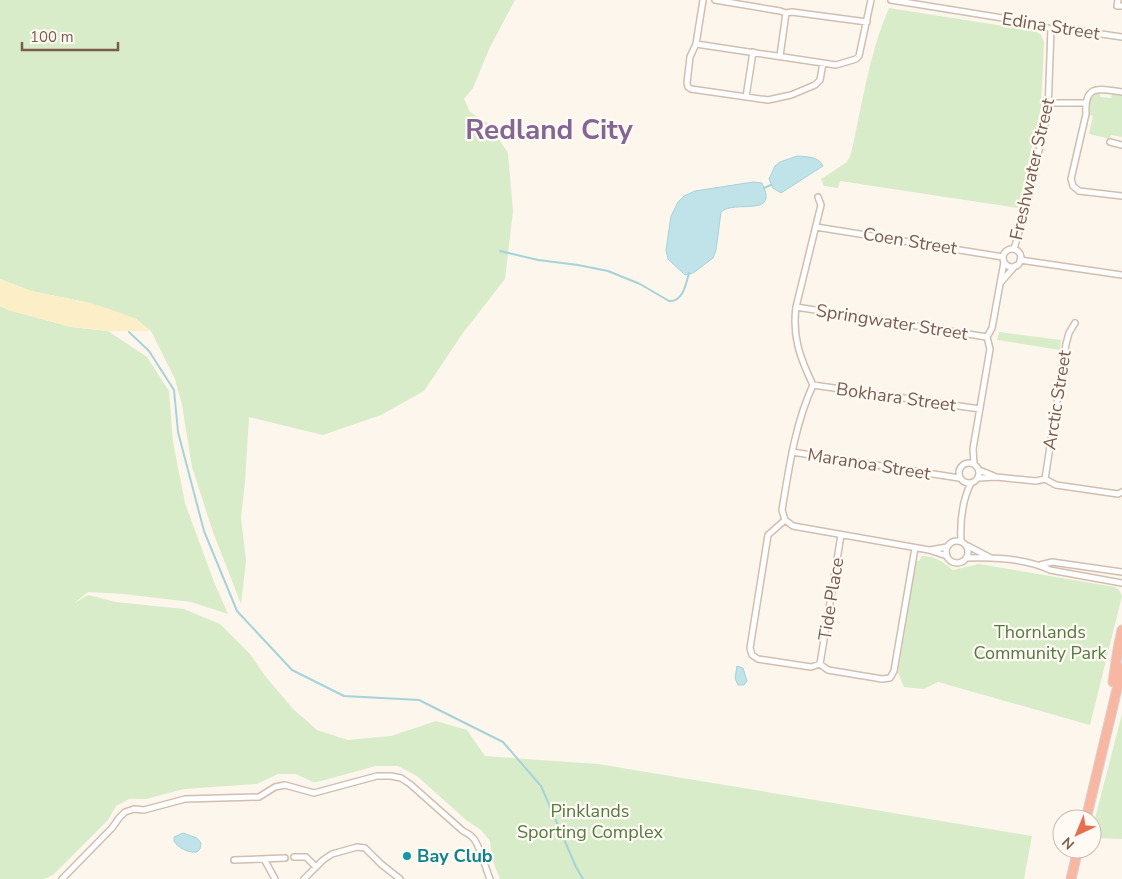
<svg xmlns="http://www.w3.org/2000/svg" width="1122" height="879" font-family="'Nunito Sans',sans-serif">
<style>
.green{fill:#d8ecc9}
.sand{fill:#fcefc7}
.water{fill:#bfe3e8;stroke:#a5d3da}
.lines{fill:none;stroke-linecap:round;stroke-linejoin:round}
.stream{stroke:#a5d3da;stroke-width:2}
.street-casing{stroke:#d1beb0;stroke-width:8}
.highway-casing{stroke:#dad1cd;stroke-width:11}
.street{stroke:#fff;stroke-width:5}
.highway{stroke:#f7b7a3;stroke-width:9}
.culture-dot{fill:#0f9aa8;stroke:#fffaf3;stroke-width:2}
.labels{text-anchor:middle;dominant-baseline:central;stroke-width:4.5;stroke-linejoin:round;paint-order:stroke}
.street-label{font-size:18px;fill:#7a5c4d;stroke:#fffaf3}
.park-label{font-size:18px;fill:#537a41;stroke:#fffaf3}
.culture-label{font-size:18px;font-weight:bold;fill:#0d838f;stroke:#fffaf3;text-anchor:start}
.town-label{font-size:28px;font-weight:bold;fill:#846695;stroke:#fffaf3}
</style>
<rect width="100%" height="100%" fill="#fdf6ec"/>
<!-- green -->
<path class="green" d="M0,0H515L490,47L473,88L464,99L470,112L489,124L508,153L513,211L505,279L463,333L424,391L381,415L323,435L249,417L245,482L241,517L246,561L241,604L213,532L192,467L182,405L175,379L151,331L136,319L90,303L31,291L0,279Z
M889,8L1035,31L1041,35L1044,42L1041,107L1018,208L840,181L838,188L824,186L821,179L847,162L851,154C862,105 869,54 889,8Z
M1098,92H1100V97L1111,98L1112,94L1122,96V137L1111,135L1110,139L1089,134L1093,116L1089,115C1090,106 1088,97 1098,92Z
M0,306L9,310L71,327L108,331L147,357L169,391L173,442L185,503L214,582L228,614L191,602L123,594L88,592L73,604L88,595L116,602L184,609L220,624L250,654L266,677L293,709L317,730L348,740L391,736L436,721L467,730L485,756L598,764L1032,836L1024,879H500L492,859L490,841L481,830L466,820L417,776L398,766H376L317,782H313L296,774H278L257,784L184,789L146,799H129L116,806L108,820L53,875L44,879H0Z
M999,332L1061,340L1060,350L997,340Z
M922,556C934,556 944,562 953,570L979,564L1115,587L1119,590L1122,596L1090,725L938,682L924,689L904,687L898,673L916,561H919Z
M1122,714V839L1092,838V830Z"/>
<!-- sand -->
<path class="sand" d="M0,279L31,291L90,303L118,312L136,319L151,331H108L71,327L8,310L0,306Z"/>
<!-- water -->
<path class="water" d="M797,156C808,157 818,156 823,166L781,193L773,188L769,179L775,166L780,162Z
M753,182L762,183C780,219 735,199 721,212L716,250L713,258L693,273L685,275L668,259L666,250L671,216L678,202L684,196L695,191Z
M737,666L743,668L747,681L744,685H738L735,678Z
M183,833L197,838L201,843L200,849L197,852C188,853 178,848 174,841V837Z"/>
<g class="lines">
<!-- stream -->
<path class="stream" d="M764,188L771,185
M500,251L538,260L578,265L608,271L640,284L669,301C683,302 686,284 689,273
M129,332L149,351L174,390L178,432L204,531L237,611L292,670L344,696L419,700L503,742L541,786L576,867L583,879"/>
<defs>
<path id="street" d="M703,0L696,44L690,57L687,83L688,87L691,89L768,100L791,95L815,85L820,80L823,63
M715,0L780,11L786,13L792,12L867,22
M891,0L1034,23L1051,29H1067L1122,37
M1118,0L1117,6H1122
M696,44L836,65L856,59L859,56L871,0
M780,56L786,13
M1122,92C1100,89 1084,83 1086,114L1071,179L1073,186L1079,191L1122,196
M746,97L753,52
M1049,103H1085
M1110,142L1122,145
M818,197L821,205L796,307C792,336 800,358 813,385C795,424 789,468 782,510L785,520L793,526L929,550L947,556
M816,227L1003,257
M1014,249L1025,211L1048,111L1051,29
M1003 258a9 9 0 1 1 18 0a9 9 0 1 1-18 0Z
M1020,260L1122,275
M1002,281L1015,266
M796,307L987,337
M813,385L980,409
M792,452L959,478
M959 473a10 10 0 1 1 20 0a10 10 0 1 1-20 0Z
M974,464L973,449L990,349L987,337L992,328L1004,262
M979,470L994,476
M978,478L996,477L1036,481L1045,479L1056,485L1118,494L1122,492
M1045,479L1066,344L1069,333L1075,323
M785,520L768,535L750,648L752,655L758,659L811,667L820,664L828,670L882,679L890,678L894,671L915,548
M946 552a11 11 0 1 1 22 0a11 11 0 1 1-22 0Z
M961,541C960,521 962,501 971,483
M968,546L989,557
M930,550L947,547
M967,558C994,557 1025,558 1050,570L1122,583
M1040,565L1052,562L1122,572
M820,664L841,535
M294,857H306L316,867
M264,859L275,879
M234,860L285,858
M62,879L112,828L119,818L125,812L134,809L144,810L185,799L259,797L275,787L285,785L314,793L377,776H391L401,778L410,784L463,831C467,833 471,835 473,838C479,843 486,870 490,879
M304,879L323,860L332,854L357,847L365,848L381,864L400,879"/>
<path id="highway" d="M1113,682L1118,649L1122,630
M1086,819L1122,668
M1071,879L1078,849"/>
</defs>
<!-- street casing -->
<use href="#street" class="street-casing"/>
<!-- highway casing -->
<use href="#highway" class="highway-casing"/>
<!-- street -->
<use href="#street" class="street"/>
<!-- highway -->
<use href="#highway" class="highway"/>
</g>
<!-- markers -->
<circle class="culture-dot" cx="407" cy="856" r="5"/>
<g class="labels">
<!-- street labels -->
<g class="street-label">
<text transform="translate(1051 26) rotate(9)">Edina Street</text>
<text transform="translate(1032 169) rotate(-77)">Freshwater Street</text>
<text transform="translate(910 241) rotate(9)">Coen Street</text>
<text transform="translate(892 322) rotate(9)">Springwater Street</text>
<text transform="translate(896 397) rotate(8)">Bokhara Street</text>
<text transform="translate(1057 400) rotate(-81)">Arctic Street</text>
<text transform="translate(869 464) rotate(9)">Maranoa Street</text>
<text transform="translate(831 599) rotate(-81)">Tide Place</text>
</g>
<!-- park labels -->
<g class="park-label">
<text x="1040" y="632">Thornlands<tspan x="1040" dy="21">Community Park</tspan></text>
<text x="590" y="811">Pinklands<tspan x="590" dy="21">Sporting Complex</tspan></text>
</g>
<!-- culture labels -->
<g class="culture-label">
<text x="417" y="856">Bay Club</text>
</g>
<!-- town labels -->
<g class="town-label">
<text x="549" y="130">Redland City</text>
</g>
</g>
<!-- north arrow -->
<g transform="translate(1077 834) rotate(224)"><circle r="24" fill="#fffaf3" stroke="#cabbb1"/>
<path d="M0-4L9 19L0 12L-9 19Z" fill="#e76f51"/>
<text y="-8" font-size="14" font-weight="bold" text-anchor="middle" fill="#7a5c4d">N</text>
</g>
<!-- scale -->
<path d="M22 42v8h96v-8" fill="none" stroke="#7a5c4d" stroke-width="2.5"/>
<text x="30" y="42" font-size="15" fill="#7a5c4d" stroke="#fffaf3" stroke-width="4" paint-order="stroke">100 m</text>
</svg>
